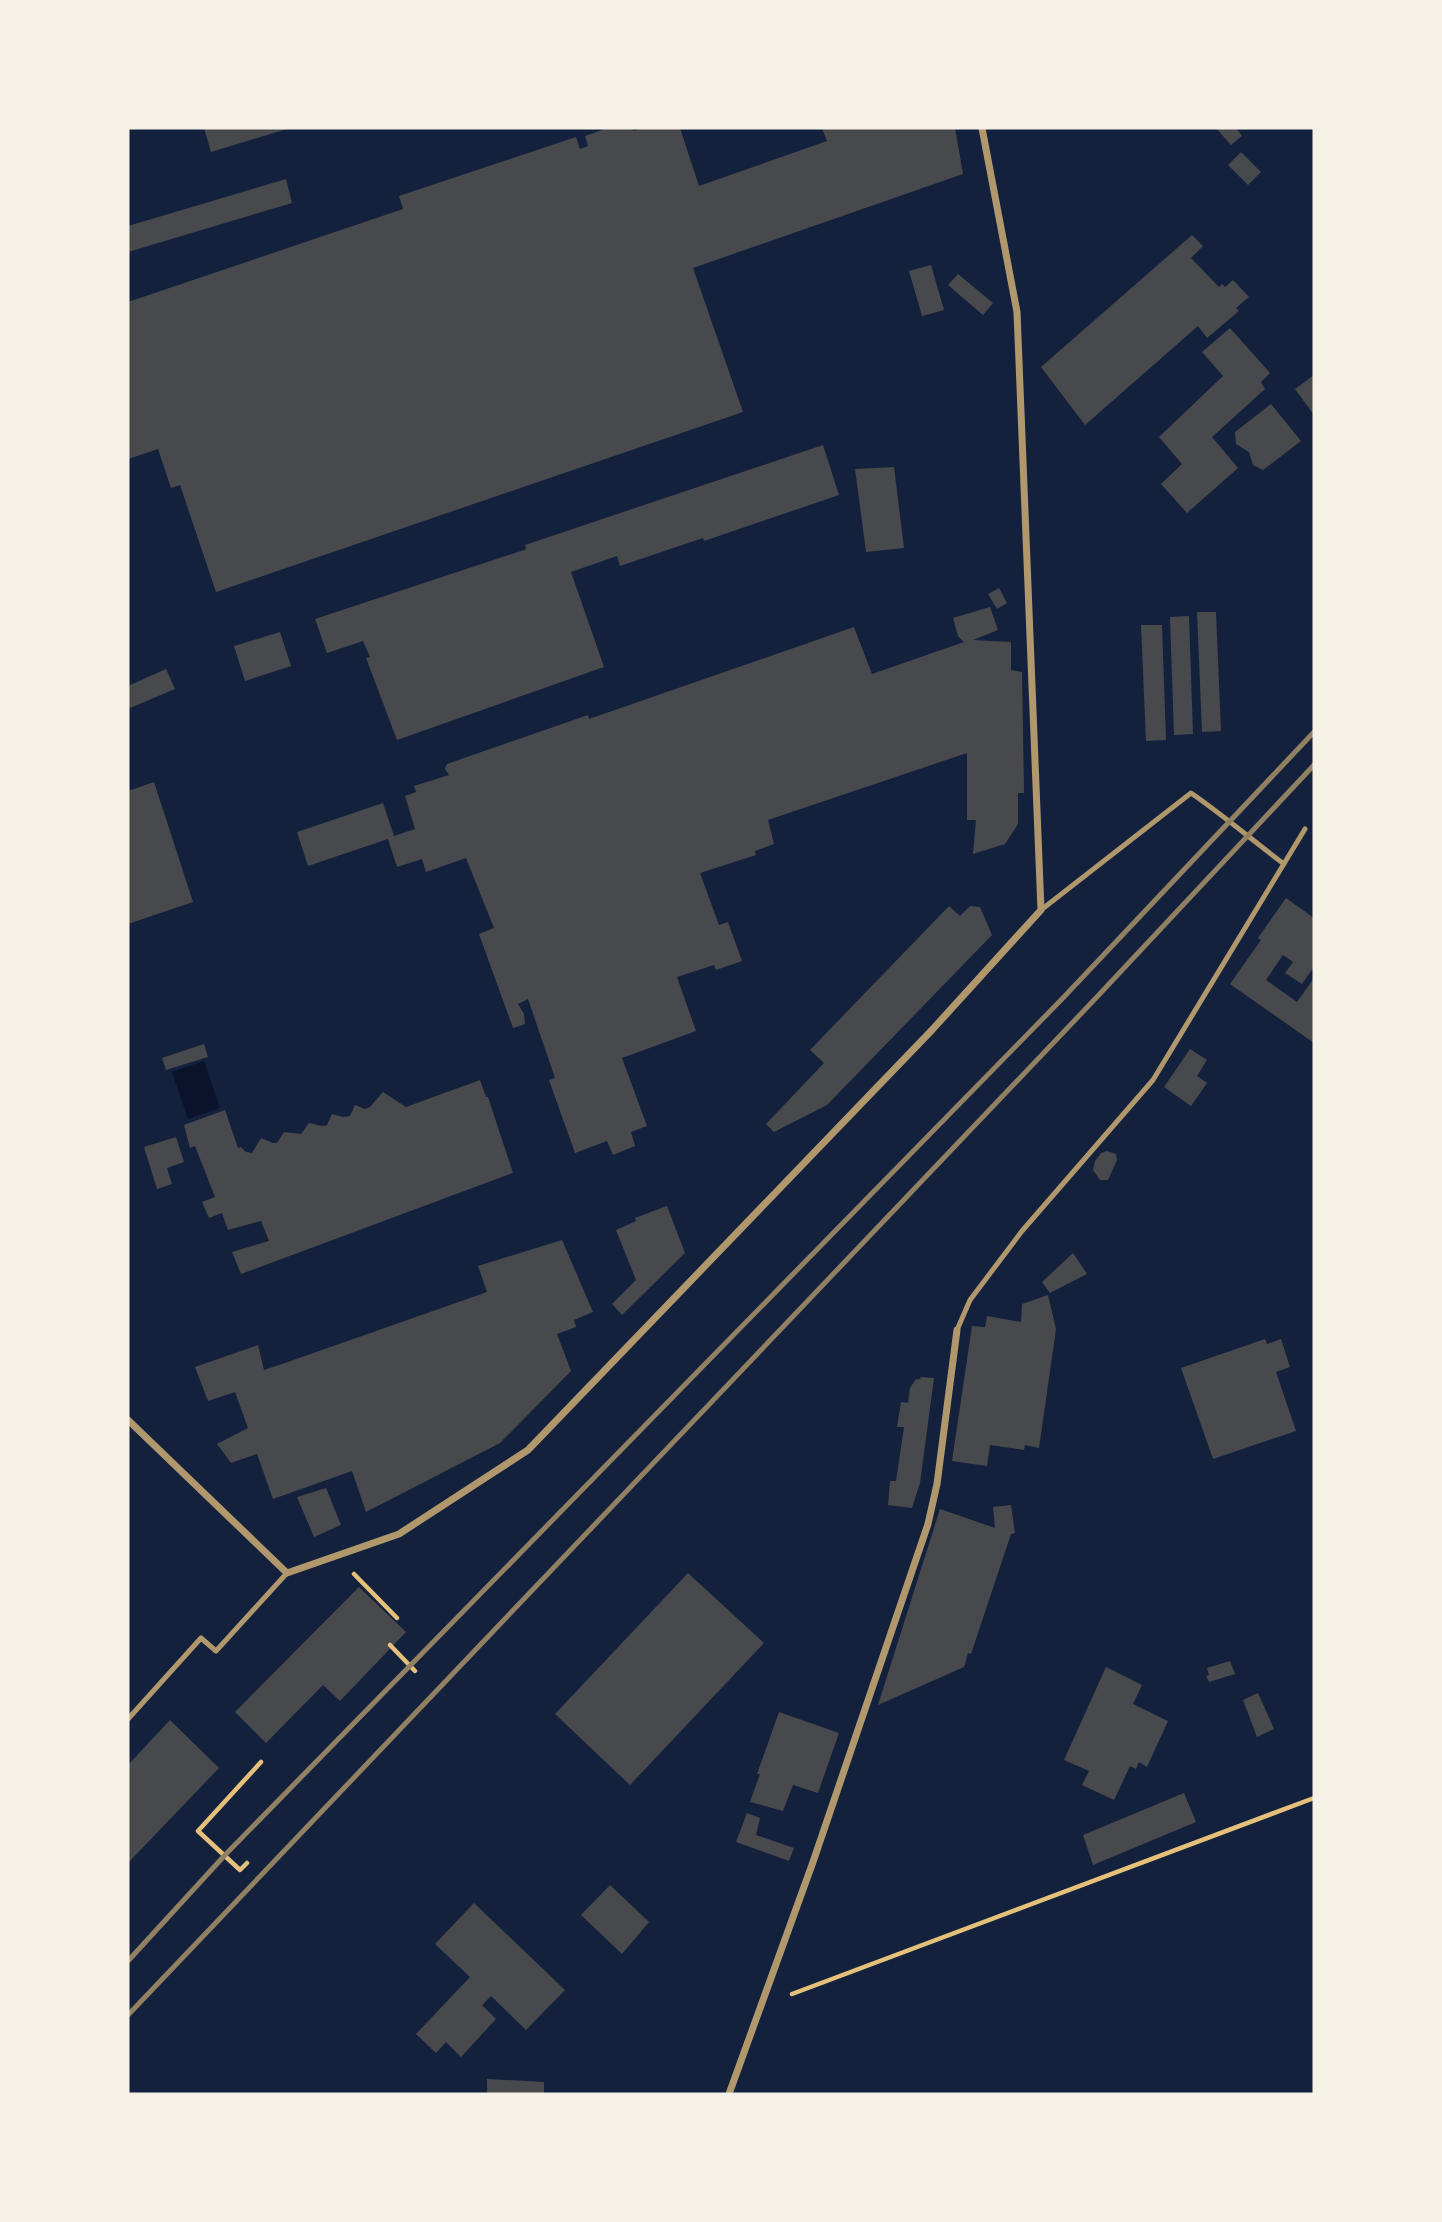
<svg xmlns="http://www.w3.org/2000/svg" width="1442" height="2222" font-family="Manrope,sans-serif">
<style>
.water{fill:#0b132b}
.building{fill:#48494c}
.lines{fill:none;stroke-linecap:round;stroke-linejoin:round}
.path{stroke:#e5c07b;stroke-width:4.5}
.service{stroke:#b1986c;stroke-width:5}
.minor{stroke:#b1986c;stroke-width:7}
.rail{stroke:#918062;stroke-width:5}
</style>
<rect width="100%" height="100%" fill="#14213d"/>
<!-- water -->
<path class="water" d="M204,1061L220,1108L188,1119L172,1072Z"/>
<!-- building -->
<path class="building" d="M204,128H290L211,152Z
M608,128H632L633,131L642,128H680L699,186L827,141L822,128H955L963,174L693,268L743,412L216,592L180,485L171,488L158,449L128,459V302L403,209L399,196L576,137L580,149L588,146L585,136Z
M1216,128H1236L1242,136L1231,145Z
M1241,152L1261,172L1248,185L1228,165Z
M286,179L292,203L128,252V226Z
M1192,235L1203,246L1191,258L1219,287L1222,284L1225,287L1233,280L1249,297L1236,308L1239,311L1207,338L1198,326L1085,425L1041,367Z
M931,265L944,310L922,316L909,271Z
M958,274L993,303L983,315L948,285Z
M1230,328L1270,373L1261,382L1265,389L1212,437L1238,468L1187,513L1161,484L1182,464L1159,437L1223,376L1202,352Z
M1314,375V415L1295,389Z
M1271,404L1301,441L1263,470L1253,465L1249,452L1236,444L1235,432Z
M823,445L839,495L704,541L703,538L620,566L617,556L571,572L604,667L397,740L366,658L370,657L363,641L327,653L315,619L524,550L526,549L525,545Z
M894,467L904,548L866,552L855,469Z
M999,588L1007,603L997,609L988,594Z
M990,607L998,630L973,640L1011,642V670L1022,672L1024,793H1018V824L1005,844L973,854L976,820H967V753L768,820L774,844L755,851L756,855L700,873L719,925L728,922L742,961L716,970L714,965L677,977L696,1031L622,1058L647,1126L631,1132L635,1146L613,1155L607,1141L575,1153L549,1080L555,1078L528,999L518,1004L524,1014L525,1024L513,1028L479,934L494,928L466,858L426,872L422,859L397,867L388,839L308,866L297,832L383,803L394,836L415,829L405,796L416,792L414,786L449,775L445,769L447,764L588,715L589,719L854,627L872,674L964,642L958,636L953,618Z
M1197,612H1216L1221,731L1202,732Z
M1189,616L1193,734L1174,735L1170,617Z
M1141,625H1162L1166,740L1146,741Z
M280,632L291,666L245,681L234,646Z
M166,669L175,689L130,708L128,703V686Z
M154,782L193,902L128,924V791Z
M1286,898L1314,918V967L1302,984L1285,973L1293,962L1283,955L1266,980L1297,1002L1314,978V1043L1230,984L1261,940L1258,938Z
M949,906L960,916L970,906L980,907L992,935L827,1105L774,1132L766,1124L824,1063L810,1050Z
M204,1044L208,1057L166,1070L162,1058Z
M1190,1049L1207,1060L1197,1076L1207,1083L1191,1106L1164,1087Z
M480,1080L486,1097H488L513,1173L241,1274L232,1252L269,1241L261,1221L228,1230L222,1213L209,1218L202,1202L215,1197L195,1146L190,1148L184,1125L225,1110L238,1148L241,1147L246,1152L252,1153L261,1138L273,1143H277L284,1132L301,1134L309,1123L322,1126L327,1125L332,1114L343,1117L350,1116L355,1105L365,1109L370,1107L383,1092L406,1107Z
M176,1137L184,1162L167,1168L172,1184L157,1189L144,1147Z
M1107,1151L1116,1154L1117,1160L1108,1180H1100L1093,1170L1095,1161L1101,1153Z
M667,1206L685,1253L622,1315L612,1304L636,1280L616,1230L636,1221L635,1218Z
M562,1240L593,1312L574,1320L576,1327L557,1334L571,1371L500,1443L366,1512L352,1471L273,1499L257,1454L231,1463L217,1444L248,1428L235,1392L208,1401L195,1367L258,1345L264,1370L285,1363L487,1292L478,1266Z
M1073,1253L1087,1274L1050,1293L1042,1282Z
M1048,1295L1056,1329L1039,1448L1025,1445L1024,1450L990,1445L987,1466L952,1461L972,1326L985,1327L987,1316L1021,1322L1022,1304Z
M1265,1339L1267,1344L1281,1339L1290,1367L1276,1372L1296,1431L1213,1459L1181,1368Z
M920,1377L934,1378L920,1483L912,1508L888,1505L890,1481H896L904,1427H897L901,1402L908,1403L910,1388L916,1379H921Z
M326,1488L341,1525L314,1537L297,1497Z
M1011,1505L1015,1533L1011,1534L971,1654L968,1653L964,1667L878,1705L940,1509L995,1528L993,1507Z
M688,1573L764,1643L630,1785L555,1714Z
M359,1587L406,1632L340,1701L323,1685L266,1743L235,1712Z
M1230,1661L1235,1674L1209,1682L1206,1676L1209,1675L1207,1668Z
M1106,1667L1142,1685L1133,1704L1168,1721L1147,1767L1139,1762L1136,1769L1130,1766L1114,1800L1082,1785L1089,1771L1064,1760Z
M1258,1693L1274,1729L1257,1737L1243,1700Z
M779,1712L839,1733L818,1793L793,1785L783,1811L750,1802L760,1774H757Z
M170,1720L219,1768L128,1863V1765Z
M1184,1793L1196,1822L1093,1865L1083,1835Z
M747,1813L760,1818L756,1835L794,1848L789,1861L736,1842Z
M610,1885L649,1922L622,1954L581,1915Z
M474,1903L565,1990L526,2030L491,1996L482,2005L496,2019L461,2057L446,2042L436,2053L416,2034L470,1977L435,1944Z
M487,2079L544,2082V2094H487Z"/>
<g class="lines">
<!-- path -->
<path class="path" d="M354,1574L397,1618
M390,1645L415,1671
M247,1863L240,1870L198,1831L261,1762
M792,1994L1314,1798"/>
<!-- service -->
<path class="service" d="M1041,910L1191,793C1223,815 1252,840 1284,864
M957,1330L970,1300L1022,1231L1153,1080L1305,829
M128,1719L201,1638L216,1651L287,1573"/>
<!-- minor -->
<path class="minor" d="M128,1420L287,1573L399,1534L528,1450L932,1030L1041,910L1017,312L982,128
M729,2094L813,1862L928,1524L937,1484L957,1330"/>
<!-- rail -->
<path class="rail" d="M128,1961L225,1855L1062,999L1314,732
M128,2015L1095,999L1314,765"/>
</g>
<!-- border -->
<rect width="1442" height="2222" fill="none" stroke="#f6f1e7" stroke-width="259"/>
</svg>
